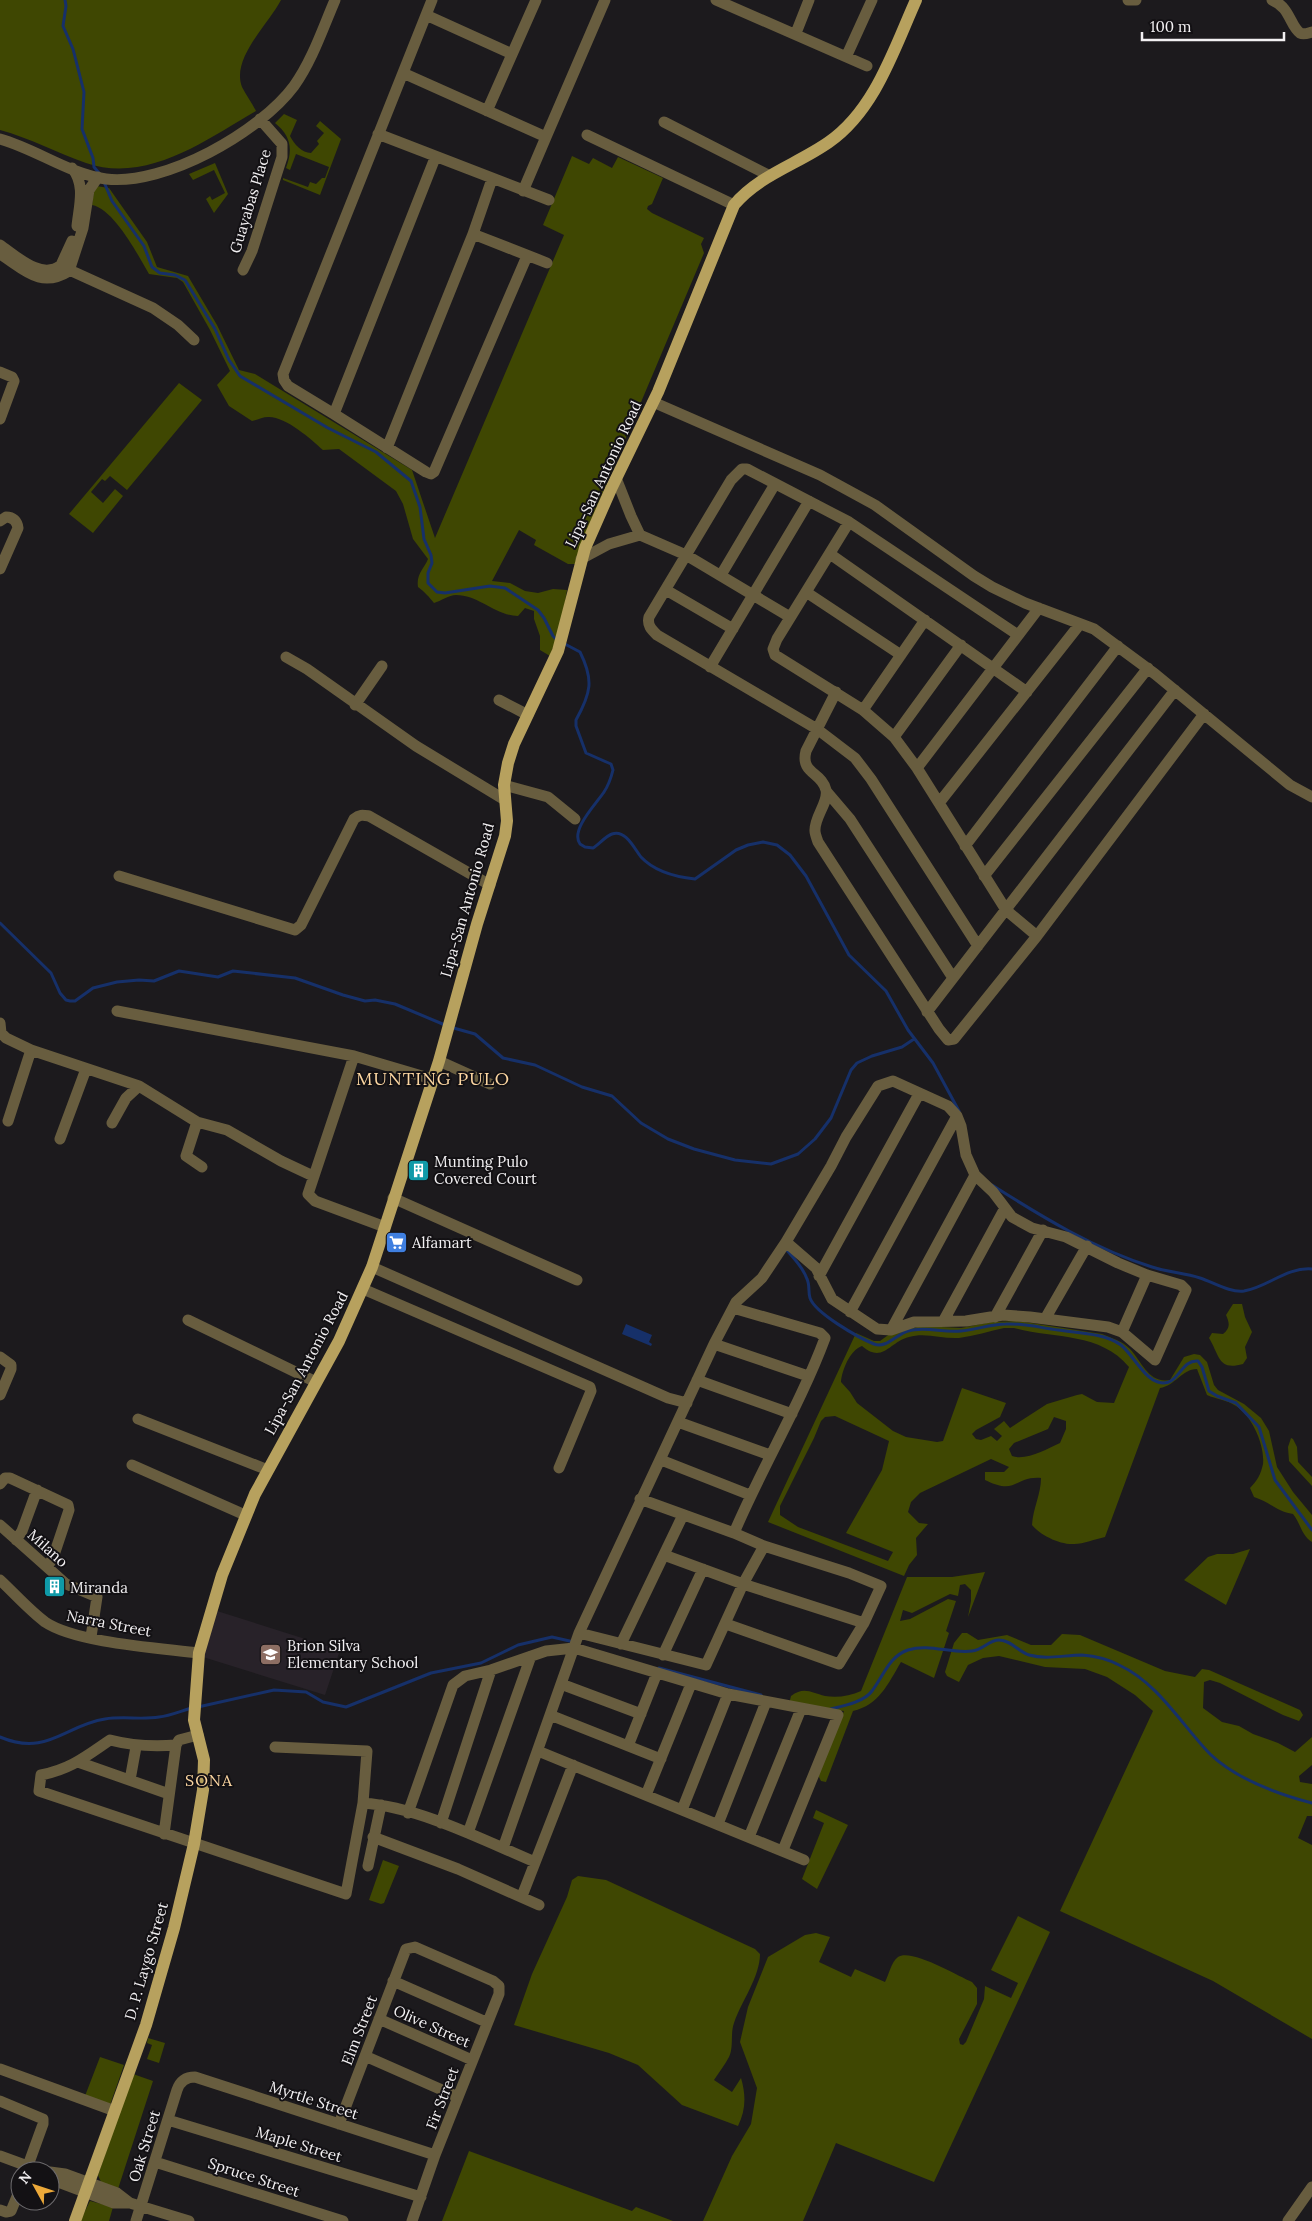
<svg xmlns="http://www.w3.org/2000/svg" width="1312" height="2221" font-family="Lora,serif">
<style>
.built{fill:#282229}
.green{fill:#3f4702;fill-rule:evenodd}
.water{fill:#163069}
.lines{fill:none;stroke-linecap:round;stroke-linejoin:round}
.stream{stroke:#163069;stroke-width:3}
.minor{stroke:#685d3f;stroke-width:11}
.major{stroke:#b7a15e;stroke-width:12}
.labels{text-anchor:middle;dominant-baseline:central;stroke-width:4;stroke-linejoin:round;paint-order:stroke}
.street-label{font-size:15px;fill:#f2f0f2;stroke:#131114}
.poi-label{font-size:15px;fill:#f2f0f2;stroke:#131114;text-anchor:start}
.neighbourhood-label{font-size:16px;letter-spacing:1px;fill:#fdd7a2;stroke:#131114}
.quarter-label{font-size:18px;letter-spacing:1px;fill:#fdd7a2;stroke:#131114}
</style>
<rect width="100%" height="100%" fill="#1c1a1d"/>
<!-- built -->
<path class="built" d="M217,1611L340,1650L325,1695L203,1657Z"/>
<!-- green -->
<path class="green" d="M0,0H281C268,25 231,58 242,87C246,95 252,103 256,111C206,140 147,184 86,163C57,153 30,138 0,130Z
M284,114L297,120L290,136C294,144 302,153 311,153L319,144L317,141L324,133L316,126L320,121L341,139L320,195L283,180V178L308,187L310,182L316,184L322,178H325L329,167L296,154L290,170L286,168C293,149 291,136 275,123Z
M572,156L589,164L593,158L612,168L618,157L663,178L652,204L648,206L647,209L652,213L704,238L701,244L704,253L590,523L575,564H568L534,545L536,540L519,530L492,581L510,583L525,591L538,593L553,589L567,590L561,626L550,656L540,650V636L534,619V611L525,608L518,616C496,616 479,595 456,595C449,595 441,601 434,603C429,597 425,592 418,587C416,574 424,569 428,559L413,539L403,504L396,491L339,449L323,450C311,439 285,416 268,417C263,417 257,420 252,421L229,406L217,385L230,371L210,330L183,282L177,278L149,274C138,255 114,209 92,205L94,190L96,186L109,188L147,242L157,267L188,276L217,325L239,370L255,374L412,470L435,538L564,235L543,225Z
M215,163L228,194L214,213L206,199L210,196L212,200L225,193L214,170L193,180L189,174Z
M179,383L202,400L127,490L110,476L105,481L102,479L91,492L103,503L115,489L123,496L93,533L69,514Z
M1233,1304H1242L1245,1317L1252,1332L1245,1347L1247,1358L1243,1364C1218,1371 1220,1356 1209,1338L1212,1333L1223,1334C1230,1328 1230,1324 1226,1315Z
M1018,1321L1102,1334C1112,1338 1122,1341 1130,1349C1142,1362 1149,1384 1170,1380L1184,1357L1194,1354L1200,1355L1207,1362L1214,1385L1218,1390L1244,1404L1261,1418L1269,1431L1277,1467L1293,1492L1312,1515V1542C1301,1535 1301,1524 1293,1514C1277,1512 1270,1502 1254,1497L1250,1488C1257,1481 1261,1474 1263,1464C1265,1445 1252,1416 1236,1406C1227,1400 1216,1399 1207,1395L1197,1369C1182,1369 1175,1386 1160,1388L1105,1537C1095,1539 1084,1544 1074,1544C1060,1545 1040,1535 1032,1525C1033,1508 1041,1494 1041,1478C1014,1476 1017,1496 985,1480V1472H1004L1009,1467L991,1459L920,1493L911,1502L908,1512L919,1523L928,1524L916,1538L917,1555L909,1565L904,1576L768,1522L856,1333L874,1341H880L891,1333L922,1326L961,1328L991,1322ZM1004,1328H1014C1054,1339 1100,1332 1129,1367L1114,1403L1097,1402L1082,1394L1077,1395L1047,1404L1010,1428L1004,1421L994,1429L1002,1436L997,1441L991,1436L981,1440L976,1439L972,1434L976,1430L1000,1417L1006,1403L962,1388L943,1441L937,1442L906,1437L893,1431L857,1403L850,1392L841,1382C842,1370 850,1350 862,1346C883,1364 889,1342 909,1337C925,1332 942,1339 959,1338C974,1336 990,1331 1004,1328ZM835,1416L889,1441L882,1470L846,1533L893,1552L888,1561L798,1527L780,1515V1506L814,1438L821,1421L825,1417ZM1054,1417L1066,1421V1429L1060,1443C1047,1449 1026,1461 1012,1456L1009,1449L1014,1443L1048,1429Z
M1291,1438L1293,1439L1297,1447L1298,1462L1312,1477V1486L1289,1461L1288,1447Z
M1250,1549L1226,1605L1184,1580L1208,1557L1217,1554H1233Z
M985,1572L968,1617L971,1601V1590L965,1584L960,1585L958,1596L950,1594L912,1613L903,1610L900,1621L910,1619L948,1599L956,1601L946,1631L949,1633L934,1678L901,1662C888,1684 879,1705 853,1711L826,1782L821,1781L818,1775L844,1711L789,1704L791,1696C804,1686 812,1693 825,1696C837,1698 850,1696 861,1691L907,1577H952Z
M962,1633H967L978,1640L1007,1635L1031,1645H1051L1062,1634L1080,1635L1165,1671L1195,1677L1202,1669L1209,1670L1300,1710L1303,1715L1299,1721L1283,1715L1220,1683L1210,1680L1204,1682L1203,1708L1222,1722L1239,1726L1253,1734L1278,1743L1295,1752L1312,1737V1765L1299,1776L1300,1782L1312,1784V1816H1307L1298,1838L1312,1845V2039L1213,1981L1060,1911L1153,1711L1135,1695L1107,1677L1085,1669L1045,1667L999,1656L983,1658L968,1665L959,1682L947,1676L945,1672L954,1643Z
M816,1810L848,1825L817,1889L802,1879L824,1823L813,1818Z
M383,1860L399,1866L384,1903L381,1904L369,1900Z
M578,1876L606,1880L755,1949L760,1954C760,1977 741,2002 734,2023C730,2034 734,2047 729,2057C725,2065 719,2072 714,2080L732,2092L741,2078C746,2095 746,2110 738,2126L682,2105L638,2065L609,2053L514,2025L532,1974L567,1897L572,1880Z
M1018,1916L1050,1932L934,2182L836,2143L803,2221H703L732,2156L751,2124L757,2088L740,2042L748,2007L768,1957L805,1935L816,1933L830,1937L819,1962L851,1977L855,1969L885,1982C889,1975 891,1962 898,1957C911,1948 958,1976 972,1982L977,1988V2004L959,2039L960,2044L963,2045L966,2042L984,1999L985,1986L1011,1998L1018,1983L991,1970Z
M148,2038L165,2043L159,2063L147,2059L152,2045L147,2043Z
M100,2057L124,2065L110,2105L85,2096Z
M133,2074L153,2081L118,2189L101,2182L98,2175Z
M469,2151L632,2211L636,2207L673,2221H442Z
M90,2201L113,2207L109,2221H80Z"/>
<!-- water -->
<path class="water" d="M626,1324L652,1335L649,1342L652,1344L651,1346L622,1334Z"/>
<g class="lines">
<!-- stream -->
<path class="stream" d="M65,0L66,6L63,26L73,49L84,92L82,129L93,158L94,167L99,173
M104,182L112,201L144,246L152,267L160,273L175,275L185,280L215,329L229,360L240,376L328,428L376,452L411,481L420,507L424,539L431,555L432,563L428,573V583L437,592L445,593L490,586L505,588L538,610L544,618L553,636L557,640
M563,643L580,652C594,680 591,693 576,720V726L586,753L611,764L613,770C611,778 608,786 604,792C596,804 570,830 580,844L585,847L593,848C599,844 606,836 612,834C626,829 635,850 641,857C654,871 676,877 695,879L736,850L748,845L763,842L777,845L790,855L806,876L849,955L886,991L908,1030L933,1063L959,1111
M0,923L51,973L60,993L66,1000L70,1001H75L93,988L117,982L139,980L154,981L179,971L218,977L233,971L295,978L343,995L365,1001L375,1000L395,1004L445,1025
M450,1027L475,1034L503,1058L535,1065L582,1087L612,1096L641,1123L668,1139L694,1149L735,1160L771,1164L798,1154L815,1139L831,1118L851,1070L857,1063L872,1056L902,1047L914,1039
M992,1185C1042,1217 1095,1249 1152,1267C1167,1272 1184,1273 1200,1278C1213,1282 1230,1293 1244,1291C1268,1287 1286,1267 1312,1269
M786,1249C794,1259 803,1267 807,1279C810,1285 808,1292 810,1298C815,1313 859,1338 874,1344C886,1349 897,1334 908,1331C925,1326 943,1333 961,1331C976,1330 990,1324 1006,1324C1024,1323 1041,1328 1058,1330C1078,1333 1104,1333 1121,1345C1133,1355 1144,1378 1158,1382C1178,1389 1180,1359 1198,1361L1202,1367L1209,1391L1217,1396L1236,1403L1259,1427L1275,1480L1312,1530
M659,1668L761,1695
M198,1707L274,1690L306,1692L323,1702L346,1707L431,1673L481,1663L518,1645L552,1637L574,1642
M831,1709C843,1706 864,1702 872,1691C883,1677 889,1656 908,1650C929,1643 951,1654 972,1651C983,1650 989,1640 999,1640C1011,1640 1019,1652 1029,1655C1047,1660 1064,1655 1082,1655C1094,1656 1108,1659 1119,1665C1158,1683 1181,1724 1210,1754C1236,1779 1278,1794 1312,1803
M0,1737C47,1757 65,1725 105,1719C123,1716 142,1720 159,1717C170,1716 181,1711 192,1708"/>
<!-- minor -->
<path class="minor" d="M716,0L867,66
M1128,0H1136
M1272,0C1290,7 1290,26 1300,33C1304,35 1308,33 1312,32
M426,15L512,54
M796,33L809,0
M847,55L872,0
M403,73L546,137L523,191
M487,111L536,0
M664,122L770,176
M378,134L549,200
M587,135L734,205
M546,137L605,0
M0,139C36,149 69,174 106,179C165,186 260,132 294,86C312,61 323,28 335,0
M435,158L334,414L426,472L431,474L434,472L527,256
M72,168C86,185 79,206 77,226
M473,234L492,179
M0,245C16,256 42,281 61,265L72,241
M0,254C24,269 40,289 69,271L83,228L89,190L98,177
M65,268L153,308L178,325L194,340
M243,270L252,251L282,157V144L260,119
M0,372L12,377L14,381L0,419
M653,402L820,475L875,505L974,576L992,587L1025,603L1094,629L1155,674L1290,785L1312,797
M334,414L288,386L284,380L283,374L432,0
M387,448L473,234L547,263
M616,478L631,516L640,535L686,555L790,617
M0,521L6,517C13,517 17,521 18,528L0,569
M849,522L777,639L773,649L775,655L863,710L894,737L917,768L1006,910L1037,936
M830,554L1027,692
M581,559L609,544L640,535
M721,575L775,484
M666,590L733,629
M806,592L901,655
M286,657L307,669L416,746L505,800
M710,667L809,501
M836,692L806,751C800,774 822,772 826,790C829,802 814,817 815,831C815,834 817,839 818,842L939,1029L948,1040L954,1039L1037,936L1204,714
M499,700L528,715
M355,705L382,666
M863,710L925,620
M894,737L961,645
M917,768L1039,608
M504,785L548,797L575,819
M827,792L850,819L953,978
M939,803L1080,624
M965,846L1118,646
M119,876L295,930L301,925L354,819C360,814 363,815 369,816L490,885
M984,876L1148,668
M978,946L871,779L855,758L817,729L657,635C651,629 647,625 649,617L731,480L742,469H747L849,522L1018,635
M117,1011L354,1056L432,1079
M927,1012L1175,690
M0,1023L1,1033L6,1038L31,1050L139,1086L197,1122L227,1130L281,1161L313,1176
M354,1056L308,1194L315,1201L385,1227
M439,1061L490,1084
M8,1121L31,1050
M197,1122L186,1156L202,1167
M112,1123L126,1098L139,1086
M60,1139L86,1069
M393,1198L577,1280
M372,1267L668,1398L687,1403
M819,1276L919,1094
M363,1289L590,1387L591,1391L559,1468
M733,1308L820,1333L825,1338C800,1405 762,1467 734,1533
M850,1312L957,1116
M995,1317L1043,1230
M1045,1319L1087,1246
M188,1320L316,1382
M944,1320L1005,1208
M891,1330L975,1175
M1122,1332L1147,1275
M714,1344L808,1376
M0,1357L11,1365V1369L0,1395
M697,1380L792,1414
M138,1419L268,1470
M678,1422L770,1455
M661,1460L750,1495
M132,1465L245,1515
M0,1484L5,1478H10L68,1505L69,1510L53,1558L47,1567
M640,1499L734,1533L764,1546L849,1573L881,1586L864,1623L839,1664L726,1624
M0,1525L66,1584L97,1597L91,1637
M16,1540L22,1531L37,1490
M664,1555L743,1584L864,1623
M0,1580C15,1594 29,1610 45,1622C76,1643 160,1648 199,1653
M579,1633L706,1665L743,1584L764,1546
M621,1644L683,1515
M663,1655L703,1569
M561,1684L641,1714
M550,1715L661,1759
M198,1735L179,1740L176,1745C152,1747 133,1746 110,1740C85,1757 71,1769 41,1775L39,1791L346,1894L363,1803L367,1751L275,1747
M628,1746L657,1673
M538,1751L804,1860
M78,1762L169,1794
M130,1780L136,1747
M646,1795L691,1684
M363,1803C419,1807 483,1840 535,1862
M682,1810L728,1694
M408,1813L453,1685L465,1676L491,1670L546,1651L574,1648L728,1694L838,1715L783,1850
M441,1823L491,1670
M718,1824L766,1702
M468,1833L531,1656
M164,1834L176,1745
M373,1837L458,1869L539,1905
M749,1837L801,1709
M503,1848L579,1633L714,1344L736,1302L762,1278L786,1242L831,1166L846,1137L878,1086L893,1081L948,1106L957,1116L961,1126L966,1155L975,1175L993,1192L1012,1217L1032,1228L1066,1237L1118,1263L1147,1275L1181,1285L1186,1290L1155,1360L1122,1332L1108,1327L1030,1317L1003,1315L966,1321L914,1322L891,1330L877,1329L832,1299L816,1268L786,1242
M368,1866L381,1805
M522,1896L573,1765
M393,1981L486,2022
M379,2019L472,2060
M365,2056L458,2097
M0,2069L115,2111
M0,2101L43,2119V2124L26,2171
M168,2120L421,2197
M339,2124L406,1949L415,1947L493,1981L499,1986V1994L435,2155L412,2221
M0,2156L41,2171
M155,2162L343,2221
M50,2172L65,2174L117,2193L130,2203L189,2221
M50,2177L61,2183L114,2203H130
M0,2210L6,2212L11,2211L20,2189
M136,2221L177,2090C180,2081 186,2077 195,2077L435,2155
M1288,2221L1312,2187"/>
<!-- major -->
<path class="major" d="M75,2221L146,2025L174,1928L194,1844L203,1790L204,1760L194,1720L199,1653L222,1575L255,1494L339,1341L372,1267L439,1061L477,924L505,836L507,821L504,785L508,763L514,744L558,651L585,548L611,489L658,392L734,205C759,175 798,164 829,142C875,110 894,49 916,0"/>
</g>
<!-- icons -->
<defs>
<symbol id="building-square" viewBox="-11 -11 22 22"><rect x="-9" y="-9" width="18" height="18" rx="4" fill="#0f9aa8" stroke="#131114"/><path d="M-4-6H4V6H1V3H-1V6H-4ZM-2.5-4.3h1.7v1.8h-1.7ZM.8-4.3h1.7v1.8H.8ZM-2.5-1h1.7V.8h-1.7ZM.8-1h1.7V.8H.8Z" fill="#fff"/></symbol>
<symbol id="supermarket-square" viewBox="-11 -11 22 22"><rect x="-9" y="-9" width="18" height="18" rx="4" fill="#3f7fe0" stroke="#131114"/><path d="M-6-5.5h2.5l.6 2H6L4.5 2H-2.5L-4.4-4H-6ZM-1.5 3.2a1.3 1.3 0 1 0 .1 0ZM3 3.2a1.3 1.3 0 1 0 .1 0Z" fill="#fff"/></symbol>
<symbol id="school-square" viewBox="-11 -11 22 22"><rect x="-9" y="-9" width="18" height="18" rx="4" fill="#8d6e63" stroke="#131114"/><path d="M0-5L7-2L0 1L-7-2ZM-4 1L0 2.5L4 1V4Q0 6-4 4Z" fill="#fff"/></symbol>
</defs>
<g fill-rule="evenodd">
<use href="#building-square" x="406" y="1158" width="25" height="25"/>
<use href="#supermarket-square" x="384" y="1230" width="25" height="25"/>
<use href="#building-square" x="42" y="1574" width="25" height="25"/>
<use href="#school-square" x="258" y="1642" width="25" height="25"/>
</g>
<g class="labels">
<!-- street labels -->
<g class="street-label">
<text transform="translate(250 201) rotate(-73)">Guayabas Place</text>
<text transform="translate(603 474) rotate(-65)">Lipa-San Antonio Road</text>
<text transform="translate(467 900) rotate(-74)">Lipa-San Antonio Road</text>
<text transform="translate(306 1363) rotate(-62)">Lipa-San Antonio Road</text>
<text transform="translate(48 1548) rotate(42)">Milano</text>
<text transform="translate(109 1623) rotate(11)">Narra Street</text>
<text transform="translate(146 1961) rotate(-74)">D. P. Laygo Street</text>
<text transform="translate(432 2026) rotate(24)">Olive Street</text>
<text transform="translate(359 2030) rotate(-69)">Elm Street</text>
<text transform="translate(442 2098) rotate(-69)">Fir Street</text>
<text transform="translate(314 2100) rotate(18)">Myrtle Street</text>
<text transform="translate(299 2144) rotate(17)">Maple Street</text>
<text transform="translate(144 2146) rotate(-73)">Oak Street</text>
<text transform="translate(254 2177) rotate(18)">Spruce Street</text>
</g>
<!-- poi labels -->
<g class="poi-label">
<text x="434" y="1161">Munting Pulo<tspan x="434" dy="17">Covered Court</tspan></text>
<text x="412" y="1242">Alfamart</text>
<text x="70" y="1587">Miranda</text>
<text x="287" y="1645">Brion Silva<tspan x="287" dy="17">Elementary School</tspan></text>
</g>
<!-- neighbourhood labels -->
<g class="neighbourhood-label">
<text x="209" y="1780">SONA</text>
</g>
<!-- quarter labels -->
<g class="quarter-label">
<text x="433" y="1078">MUNTING PULO</text>
</g>
</g>
<!-- north arrow -->
<g transform="translate(35 2186) rotate(310)"><circle r="24" fill="#131114" stroke="#6c6a6d"/>
<path d="M0-4L9 19L0 12L-9 19Z" fill="#eca93a"/>
<text y="-8" font-size="14" font-weight="bold" text-anchor="middle" fill="#f2f0f2">N</text>
</g>
<!-- scale -->
<path d="M1142 32v8h142v-8" fill="none" stroke="#f2f0f2" stroke-width="2.5"/>
<text x="1150" y="32" font-size="15" fill="#f2f0f2" stroke="#131114" stroke-width="4" paint-order="stroke">100 m</text>
</svg>
